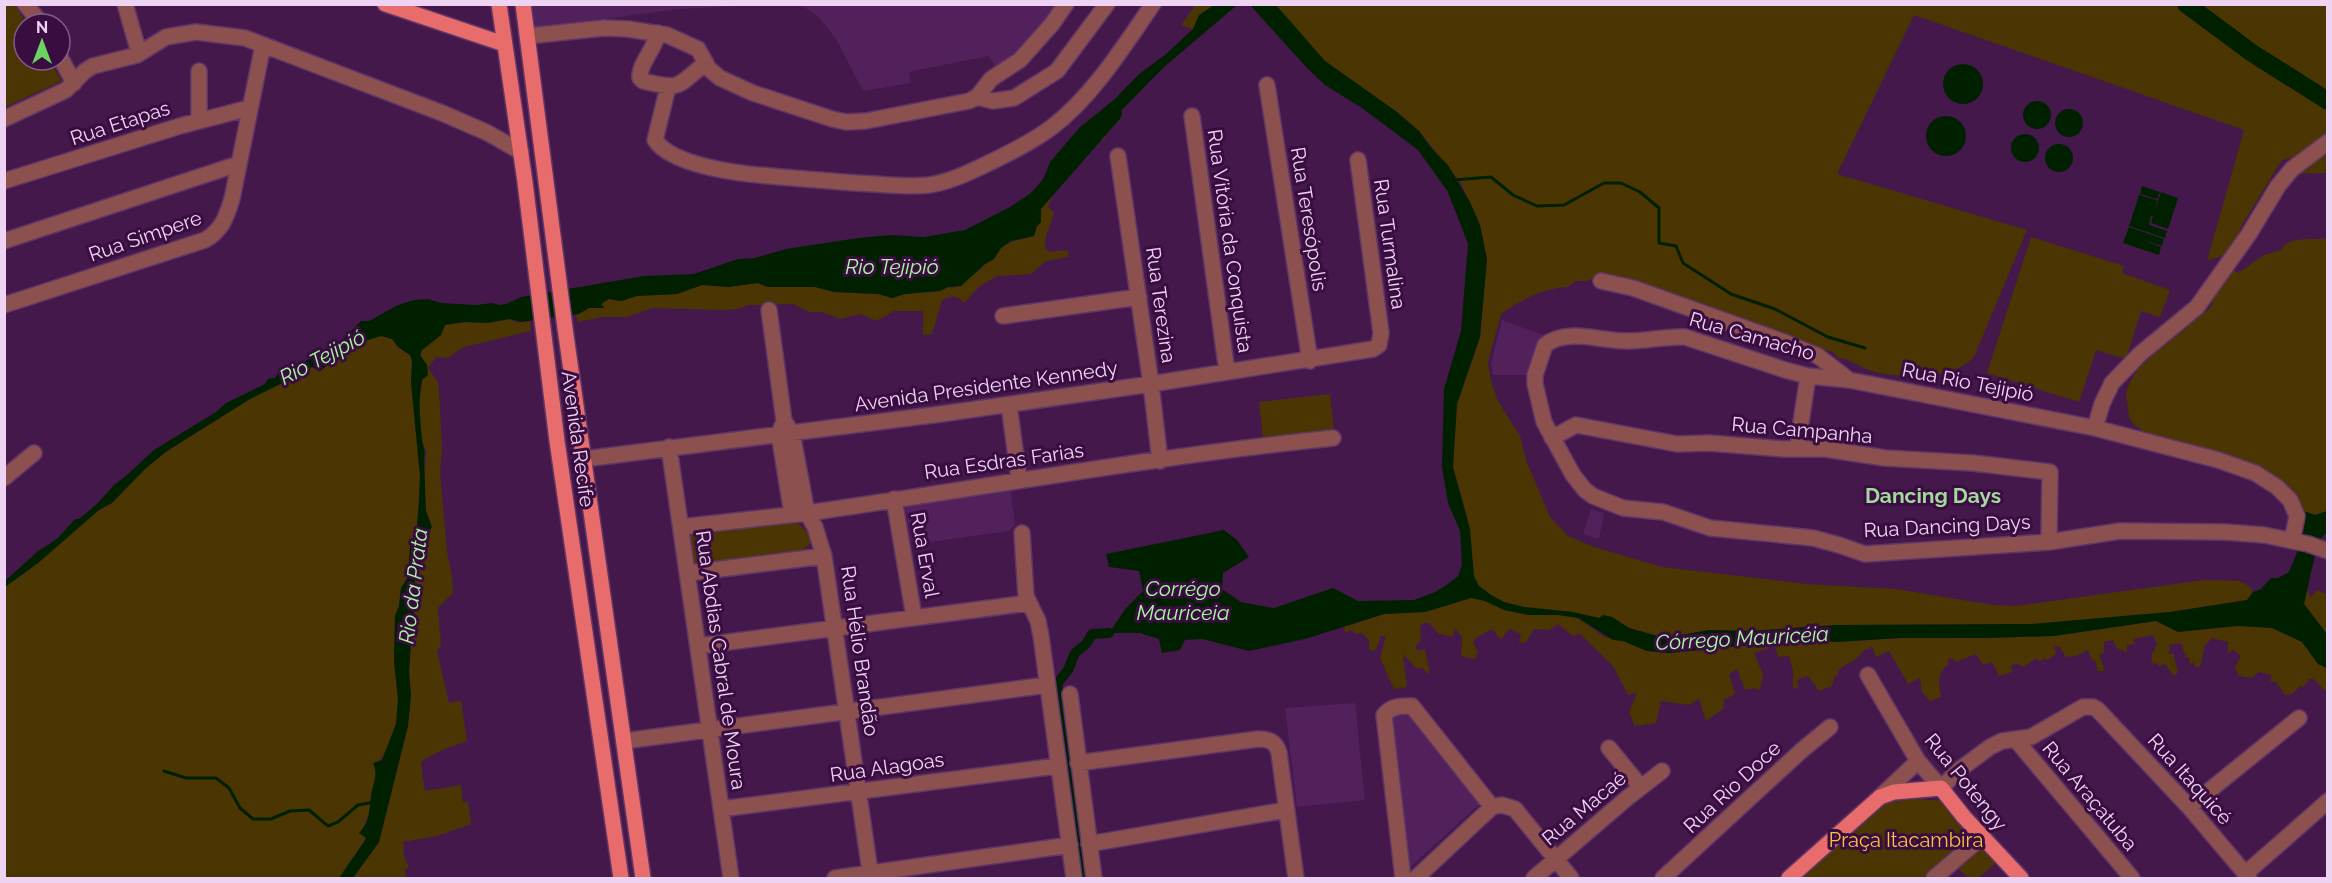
<svg xmlns="http://www.w3.org/2000/svg" width="2332" height="883" font-family="Raleway,sans-serif">
<style>
.built{fill:#52205a}
.green{fill:#4b3503}
.water{fill:#002000}
.lines{fill:none;stroke-linecap:round;stroke-linejoin:round}
.stream{stroke:#002000;stroke-width:3}
.canal{stroke:#002000;stroke-width:10}
.river{stroke:#002000;stroke-width:18}
.minor-casing{stroke:#603667;stroke-width:18}
.major-casing{stroke:#603667;stroke-width:18}
.minor{stroke:#8c504e;stroke-width:15}
.major{stroke:#e76c6b;stroke-width:15}
.labels{text-anchor:middle;dominant-baseline:central;stroke-width:6;stroke-linejoin:round;paint-order:stroke}
.street-label{font-size:20px;fill:#eed3f2;stroke:#3a0d41}
.park-label{font-size:20px;fill:#fbc144;stroke:#3a0d41}
.water-label{font-size:21px;font-style:italic;fill:#a5fb9c;stroke:#3a0d41}
.neighbourhood-label{font-size:21px;font-weight:bold;fill:#a3d99d;stroke:#3a0d41}
</style>
<rect width="100%" height="100%" fill="#45184c"/>
<!-- built -->
<path class="built" d="M531,5H760L679,9L534,28Z
M801,5H1062L1044,30L998,69L988,56L909,72L911,83L863,91L836,39L819,17Z
M1502,320L1546,336L1538,340L1532,375H1493L1491,364Z
M1010,487L1015,525L1009,531L916,544L911,541L905,502Z
M1591,509L1604,513L1599,539L1583,534Z
M1355,703L1365,800L1297,807L1285,708Z
M1409,710L1484,800L1407,870L1388,719Z"/>
<!-- green -->
<path class="green" d="M4,5H15L27,24H24V60H49L62,81L5,107Z
M1196,5H1214L1199,15L1193,29L1181,25Z
M1275,5H2327V173L2294,174L2292,158L2282,160L2242,225L2233,249L2224,255L2207,261L2244,130L1914,15L1837,174L2027,230L1974,357C1950,381 1903,379 1872,371C1860,368 1852,359 1838,358L1833,352L1808,346L1642,289L1631,280L1619,282L1605,273L1587,281H1575L1568,287C1543,288 1521,300 1501,314L1488,362L1491,381L1498,401L1520,436L1526,460L1550,517L1568,536L1594,547L1662,567L1807,584L1896,589L1993,605L2016,606L2204,580L2239,581L2249,586L2253,592L2247,600L2170,612L2031,624L1837,625L1750,631L1709,630L1671,637L1658,636L1629,628L1612,617L1599,618L1573,612L1524,607L1504,602L1491,595L1479,586L1474,576L1467,517L1453,467L1457,404L1480,337L1487,259L1480,225L1461,183L1419,131L1397,112L1325,61L1286,20Z
M1102,130L1106,138L1087,149L1063,171L1048,207L1054,213L1045,239L1046,250L1050,252L1068,250V257L1046,261L1031,274L997,276L980,286L964,303C957,295 952,295 942,300L932,334L923,335V311H894L877,321L860,314L840,319L822,312H810L793,304L748,305L738,309L722,310L652,308L627,317H602L578,322L576,315L589,308L604,307L601,304L609,299L621,301L637,296L677,294L702,285L728,287L758,283L767,287H815L834,292L878,294L892,298L905,294L940,291L948,287L953,288L980,270L985,264L994,259L1001,248L1011,242L1034,236L1037,226L1041,221V202L1049,178L1087,131Z
M2031,237L2124,266L2122,273L2170,290L2160,317L2141,311L2126,359L2096,350L2079,402L1987,373Z
M2327,238V511L2315,515L2304,511L2295,500L2192,445L2180,444L2143,431L2134,425L2129,417L2126,393L2130,382L2139,367L2211,307L2219,279L2230,269L2238,273L2264,255L2281,250C2288,235 2313,241 2327,238Z
M510,319L517,323L530,321L531,331L468,346L460,349L448,358L436,357L428,368L438,382L439,389L442,447L440,473L447,551L452,576L453,593L438,608L441,645L437,651L449,703L461,701L467,741C452,746 433,753 421,762V765L425,791L461,785L463,802H468L471,824L437,836L403,842L404,856L409,868L405,869L406,878H353L379,842L408,726L411,695L409,672L412,626L415,604V581L419,564L426,558V536L431,524L426,511L424,490L426,452L422,441L419,403L425,364L421,357V351L441,335L445,325L465,322L487,323Z
M381,336L392,339L398,347L410,355L412,361L411,382L420,476L417,526L413,534L408,577L401,588L399,606L395,616L394,661L398,699L396,724L386,752L377,763L375,785L371,794L370,811L362,830L366,838L339,878H5V587L38,563L99,510L112,503L145,469L167,451L250,399L279,385L292,375L312,367L320,371L352,345Z
M1330,394L1335,440L1264,448L1259,402Z
M796,522L810,534L812,543L801,551L694,565L689,562L688,531Z
M2307,590L2311,597L2317,590L2327,595V634L2304,604Z
M1471,598L1485,601L1504,610L1529,615H1558L1578,618L1604,637L1623,641L1647,651L1669,653L1811,639L1836,642L1900,638H1988L2054,636L2156,621L2178,632L2237,626L2272,628L2302,642L2318,664L2327,668V693L2314,679H2309L2303,687L2300,686L2292,694L2285,695L2276,682L2270,681L2272,675L2258,672L2252,678L2239,676L2235,667L2241,656L2233,649L2228,654V642L2212,638L2205,645L2200,667L2195,666L2193,662L2191,665L2188,657L2186,658L2181,643L2169,645L2170,651L2167,652L2169,654L2173,653L2178,672L2174,676L2165,664L2159,666L2156,662L2153,665L2151,656L2157,645L2153,635L2133,639L2135,644L2127,645V652L2116,648L2113,640L2104,642V653L2099,654L2105,671H2098L2095,660H2092L2088,650L2076,656L2066,657L2059,646L2054,647L2056,654L2047,660L2044,657L2043,660L2039,661L2036,658L2024,667L2018,664L2011,665L2012,672L1999,676L1992,662L1983,665L1976,654L1955,662L1952,658L1947,660L1949,664C1936,673 1939,683 1941,697L1930,701L1922,692L1920,678L1908,684L1889,651L1876,657L1872,647C1859,652 1863,653 1856,659C1849,664 1845,664 1838,670V675L1834,677L1832,686L1819,691L1808,676L1797,680L1799,689L1793,688V671L1789,656L1778,657L1775,646L1754,653L1763,674L1760,690L1754,688L1745,690L1737,669L1729,674L1735,694L1724,700L1723,709L1706,721L1699,699L1689,705L1661,701L1656,723L1635,726L1629,712L1637,693L1628,695L1613,666L1580,634L1573,636L1558,624L1549,630L1534,629L1526,642L1519,643L1521,634L1509,629L1501,640L1492,629L1476,638L1473,643L1478,651L1475,659L1461,656L1462,637L1455,628L1453,637L1439,634L1429,623H1423L1420,627L1421,640L1416,646L1417,651L1425,649L1430,675L1422,668H1416L1403,654L1407,687L1394,689L1380,658L1386,636H1381L1376,650H1369V640L1362,633L1355,634L1352,630L1345,633L1344,627L1384,614L1425,612Z
M1916,799L1946,801L1973,831L1971,836L1922,878H1789L1877,807L1892,802Z
M1981,844L1996,863L1978,878H1968L1955,865Z"/>
<!-- water -->
<path class="water" d="M1214,5H1237L1163,68L1102,130L1087,131L1049,178L1041,202V222L1037,226L1034,236L1011,241L1001,248L994,259L985,264L961,286L948,287L940,291L905,294L892,298L878,294L834,292L815,287H767L758,283L728,287L702,285L677,294L637,296L621,301L609,299L601,304L604,308H589L579,314L521,322L510,319L487,323L465,322L445,325L441,335L422,350L420,355L427,365L428,375L422,380C418,399 420,420 422,440C423,448 426,450 424,459L426,511L432,527L426,536V558L419,564L415,581V604L412,627L409,672L411,695L408,726L379,842L353,878H339L364,842L366,838L359,833C370,823 369,810 371,797C372,784 379,776 373,763L382,760L396,724L398,699L394,661L395,616L399,606L401,588L408,577L410,546L417,526L419,502L420,476L411,382L412,361L410,355L398,347L392,339L381,336L352,345L320,371L312,367L292,375L288,380L250,399L167,451L145,469L112,503L99,510L38,563L5,587V581L37,552L58,538L75,519H79L97,504L114,485L128,474L154,450L216,412L226,403L265,384L268,379L275,378L278,373L285,372L339,343L361,321H369L398,305L414,300L428,299L441,303L476,305L492,303L500,305L506,304L521,297L644,276L694,274L738,259L755,258L786,249L858,238L891,235L924,237L965,230L1010,207L1040,187L1050,162L1080,127L1114,100L1139,74L1165,55L1193,29L1199,15Z
M1250,5H1276L1325,61L1397,112L1419,131L1433,150L1448,165L1470,202L1480,225L1487,259L1480,337L1457,404L1453,467L1470,529L1474,576L1479,586L1491,595L1504,602L1524,607L1573,612L1599,618L1603,615L1612,617L1629,628L1658,636L1671,637L1709,630L1750,631L1837,625L2031,624L2170,612L2247,600L2253,592L2261,589L2271,578H2278L2289,572C2297,554 2306,531 2304,511L2315,515L2327,511V532L2318,542L2304,604L2327,634V668L2318,664L2302,642L2272,628L2237,626L2178,632L2156,621L2054,636L1988,638H1900L1836,642L1811,639L1669,653L1647,651L1623,641L1613,640L1578,618L1558,615H1529L1504,610L1485,601L1471,598L1425,612L1384,614L1305,639L1249,651L1202,639L1185,640L1180,650L1162,653L1159,639L1140,633H1109L1126,608L1143,591L1139,571L1109,567L1106,554L1224,530L1237,540L1249,557L1223,573L1222,589L1241,602L1274,608L1333,588L1358,601L1414,600L1435,592L1448,584L1458,576L1462,565L1460,531L1448,503L1442,467L1444,389L1461,331L1468,244L1448,192L1418,150L1362,108L1325,85L1307,68Z
M1943 84a20 20 0 1 1 40 0a20 20 0 1 1-40 0Z
M2023 115a14 14 0 1 1 28 0a14 14 0 1 1-28 0Z
M2055 123a14 14 0 1 1 28 0a14 14 0 1 1-28 0Z
M1926 136a20 20 0 1 1 40 0a20 20 0 1 1-40 0Z
M2011 148a14 14 0 1 1 28 0a14 14 0 1 1-28 0Z
M2045 158a14 14 0 1 1 28 0a14 14 0 1 1-28 0Z
M2142,186L2160,192L2157,199L2140,194Z
M2161,192L2178,198L2168,229L2151,223L2153,216H2151L2149,225L2167,231L2165,238L2129,226L2139,195L2157,200L2155,209Z
M2129,227L2164,239L2162,246L2143,240L2161,247L2159,255L2123,243Z"/>
<g class="lines">
<!-- stream -->
<path class="stream" d="M1453,180L1491,177L1513,195L1537,206L1564,205L1604,183H1621L1640,192L1659,208V243L1676,246L1683,263L1731,294L1775,309L1828,337L1865,348
M164,771L186,778H216L229,788L240,808L253,819H271L290,811L309,810L328,826L338,822L358,805L374,802"/>
<!-- canal -->
<path class="canal" d="M1086,878L1057,684L1068,670L1075,653L1086,644L1092,634L1109,633"/>
<!-- river -->
<path class="river" d="M2186,4L2252,53L2328,101
M1029,209L1113,113"/>
<defs>
<path id="minor" d="M25,4L42,24
M125,4L139,53
M658,33C655,49 638,65 640,78L643,81C683,91 676,86 706,63
M528,36L604,28L628,29L667,35L698,49L709,69L720,78L753,93L832,119L846,122L866,121L969,101L977,97L991,79L1020,60L1052,24L1066,4
M60,57L74,83
M1267,85L1310,361
M668,87L655,140C672,166 741,174 770,176C805,179 839,182 874,184C892,185 911,187 929,185C951,182 972,171 993,161C1013,151 1034,141 1052,127C1092,97 1124,46 1153,4
M977,97L993,101L1014,98L1057,71L1107,4
M1192,116L1227,372
M4,119L66,90L85,71L93,66L137,55L166,37L196,32L245,38L442,113L488,133L521,152
M199,121V71
M1118,156L1151,384L1160,461
M4,181L180,126L249,108
M4,241L238,164
M1601,281L1633,288L1784,342L1818,356L1849,380
M4,305L205,240C222,230 226,218 232,199L263,45
M769,310L784,421L792,433L807,513L815,527L824,556L871,878
M1003,316L1139,297
M1009,405L1019,479
M782,426L779,434L792,514
M2095,428L2102,404L2112,383L2140,354L2197,307L2249,234L2278,186L2292,169L2328,142
M1552,438L1576,425L1677,444L1709,443L1783,449H1825L1885,458L1973,463L2050,472L2049,542
M669,447L731,878
M1797,449L1808,376
M584,459L941,414L1151,384L1373,349L1379,345L1381,333L1358,160
M4,478L34,453
M894,499L914,617
M681,527C723,522 765,518 807,513C982,488 1157,456 1333,438
M1022,533L1026,596L1038,621L1041,636L1074,878
M2292,541L2297,516L2290,500L2277,487L2255,473L2218,460L2095,428L1849,380L1808,376L1785,370L1685,337C1666,336 1648,341 1629,341C1602,342 1567,327 1545,345L1535,375V384L1544,422L1573,475L1585,490L1593,496L1623,508L1663,512L1710,528L1813,538L1839,545L1865,554L2049,542L2120,531L2225,532L2264,535L2308,544L2328,551
M689,573L824,556
M698,646L1028,603
M1868,675L1918,761L1941,788L1959,770L1990,747L2002,741L2031,737L2083,707H2093L2098,710L2189,807L2249,878
M1070,694L1094,878
M2016,740L2132,878
M624,741L1047,685
M1609,748L1641,787
M1078,763L1258,739C1270,739 1276,742 1279,753L1296,878
M1880,797L1918,761
M1492,807L1502,805L1515,809L1571,878
M2189,807L2299,718
M721,809L1057,766
M1089,844L1286,810
M2245,874L2328,801
M835,878L1070,845
M1403,878L1384,715C1391,706 1401,706 1412,706L1492,807
M1416,878L1492,807
M1534,878L1626,799L1662,771
M1663,878L1801,751L1830,727
M1934,878L1982,837"/>
<path id="major" d="M385,4L504,44
M499,4L525,182L557,441L621,878
M523,4L565,328L643,878
M1789,878L1880,797L1894,792L1941,788L1964,817L2021,878"/>
</defs>
<!-- minor casing -->
<use href="#minor" class="minor-casing"/>
<!-- major casing -->
<use href="#major" class="major-casing"/>
<!-- minor -->
<use href="#minor" class="minor"/>
<!-- major -->
<use href="#major" class="major"/>
</g>
<g class="labels">
<!-- street labels -->
<g class="street-label">
<text transform="translate(120 123) rotate(-18)">Rua Etapas</text>
<text transform="translate(1309 219) rotate(81)">Rua Teresópolis</text>
<text transform="translate(145 236) rotate(-19)">Rua Simpere</text>
<text transform="translate(1230 241) rotate(82)">Rua Vitória da Conquista</text>
<text transform="translate(1390 244) rotate(82)">Rua Turmalina</text>
<text transform="translate(1161 305) rotate(82)">Rua Terezina</text>
<text transform="translate(1752 336) rotate(16)">Rua Camacho</text>
<text transform="translate(1968 382) rotate(11)">Rua Rio Tejipió</text>
<text transform="translate(986 386) rotate(-8)">Avenida Presidente Kennedy</text>
<text transform="translate(1802 430) rotate(5)">Rua Campanha</text>
<text transform="translate(578 439) rotate(82)">Avenida Recife</text>
<text transform="translate(1004 461) rotate(-8)">Rua Esdras Farias</text>
<text transform="translate(1947 526) rotate(-3)">Rua Dancing Days</text>
<text transform="translate(925 555) rotate(80)">Rua Erval</text>
<text transform="translate(860 651) rotate(82)">Rua Hélio Brandão</text>
<text transform="translate(721 660) rotate(82)">Rua Abdias Cabral de Moura</text>
<text transform="translate(887 767) rotate(-8)">Rua Alagoas</text>
<text transform="translate(2190 779) rotate(48)">Rua Itaquicé</text>
<text transform="translate(1966 782) rotate(51)">Rua Potengy</text>
<text transform="translate(1732 787) rotate(-43)">Rua Rio Doce</text>
<text transform="translate(2090 796) rotate(50)">Rua Araçatuba</text>
<text transform="translate(1584 808) rotate(-40)">Rua Macaé</text>
</g>
<!-- park labels -->
<g class="park-label">
<text x="1906" y="840">Praça Itacambira</text>
</g>
<!-- water labels -->
<g class="water-label">
<text x="892" y="266">Rio Tejipió</text>
<text transform="translate(322 357) rotate(-28)">Rio Tejipió</text>
<text transform="translate(413 586) rotate(-83)">Rio da Prata</text>
<text x="1183" y="588">Corrégo<tspan x="1183" dy="24">Mauriceia</tspan></text>
<text transform="translate(1742 638) rotate(-3)">Córrego Mauricéia</text>
</g>
<!-- neighbourhood labels -->
<g class="neighbourhood-label">
<text x="1933" y="495">Dancing Days</text>
</g>
</g>
<!-- border -->
<rect width="2332" height="883" fill="none" stroke="#eed3f2" stroke-width="12"/>
<!-- north arrow -->
<g transform="translate(42 42)"><circle r="28" fill="#3a0d41" stroke="#825c88" stroke-width="1.5"/>
<path d="M0-4.5L10 22L0 15L-10 22Z" fill="#6bd363"/>
<text y="-9" font-size="16" font-weight="bold" text-anchor="middle" fill="#eed3f2">N</text>
</g>
</svg>
